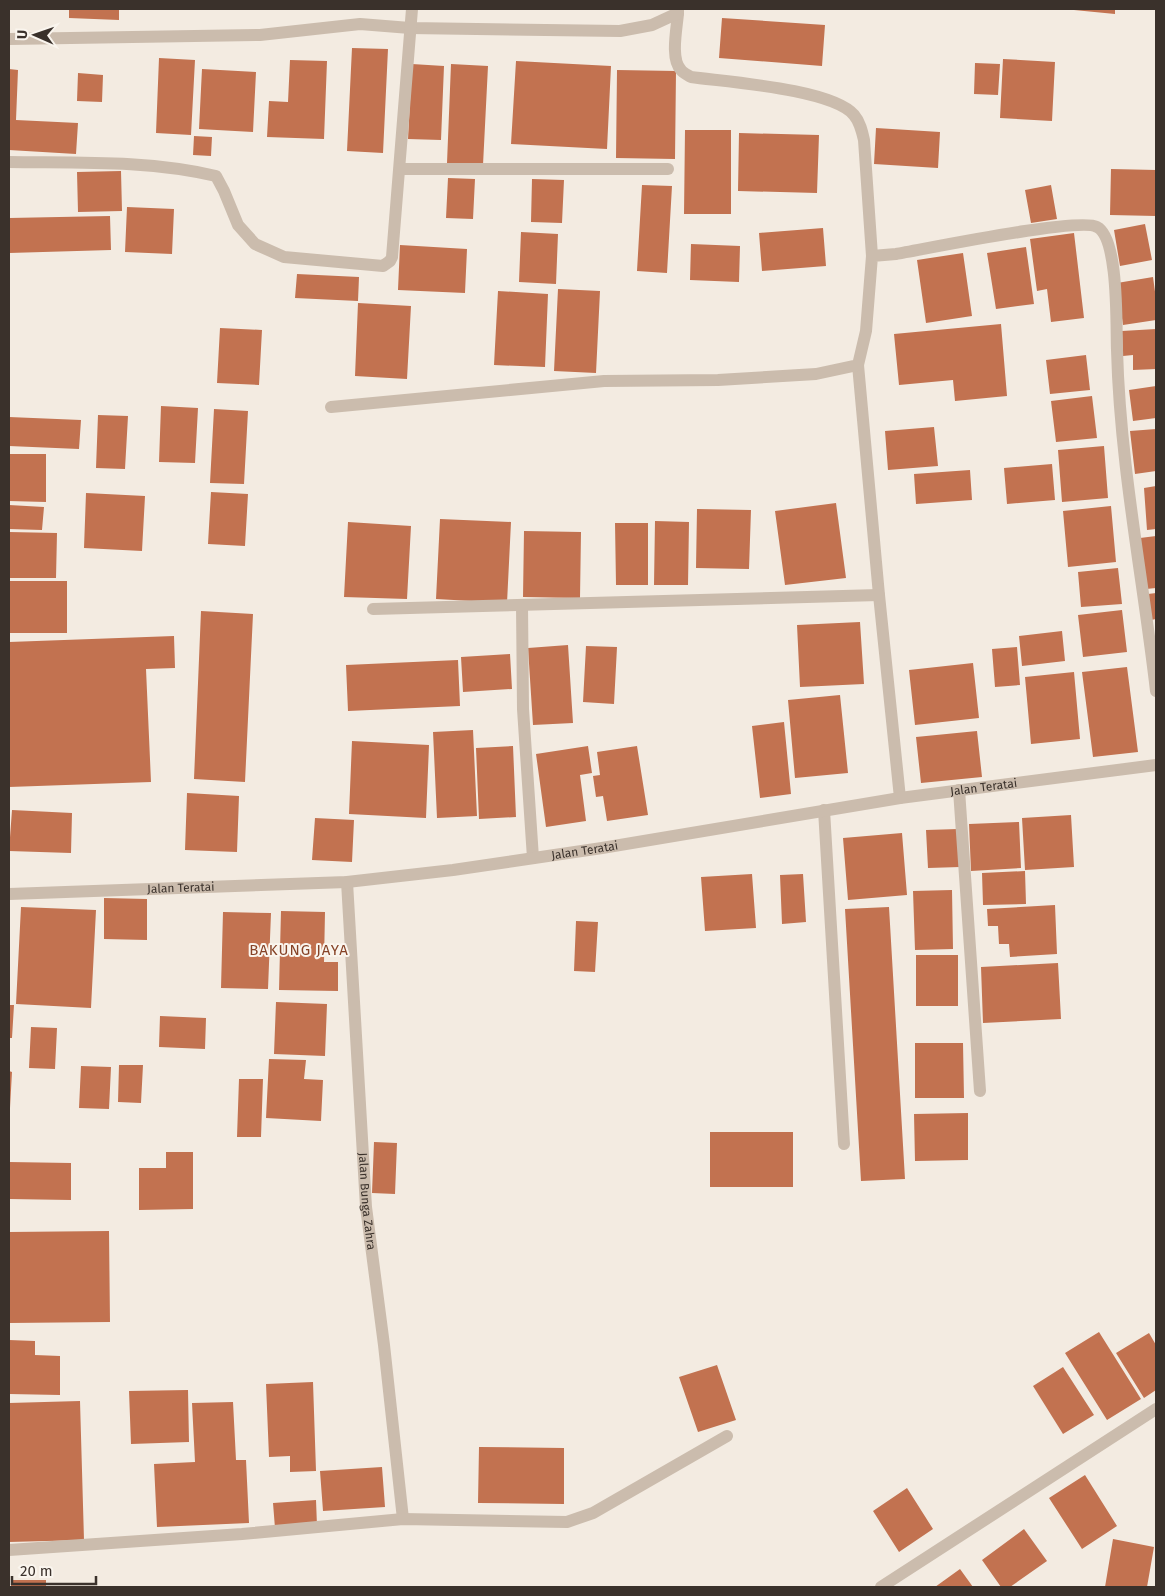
<svg xmlns="http://www.w3.org/2000/svg" width="1165" height="1596" font-family="'Fira Sans',sans-serif">
<style>
.building{fill:#c27250}
.lines{fill:none;stroke-linecap:round;stroke-linejoin:round}
.minor{stroke:#cbbcad;stroke-width:12}
.labels{text-anchor:middle;dominant-baseline:central;stroke-width:4;stroke-linejoin:round;paint-order:stroke}
.street-label{font-size:12px;fill:#3a312b;stroke:#faf5ee}
.quarter-label{font-size:15px;letter-spacing:1px;fill:#864327;stroke:#faf5ee}
</style>
<rect width="100%" height="100%" fill="#f3ebe1"/>
<!-- building -->
<path class="building" d="M69,9H119V20L69,18Z
M1074,9H1115V14L1074,10Z
M722,18L825,25L822,66L719,58Z
M352,48L388,49L383,153L347,151Z
M159,58L195,60L191,135L156,133Z
M1003,59L1055,62L1052,121L1000,118Z
M290,60L327,61L324,139L267,137L269,101L288,102Z
M516,61L611,66L607,149L511,144Z
M975,63L1000,64L998,95L974,94Z
M412,64L444,66L441,140L408,139Z
M451,64L488,66L483,165L447,163Z
M9,69L18,70L16,120L78,123L76,154L9,150Z
M202,69L256,72L253,132L199,129Z
M617,70L676,71L675,159L616,158Z
M78,73L103,75L102,102L77,101Z
M876,128L940,132L938,168L874,164Z
M685,130H731V214H684Z
M739,133L819,135L817,193L738,191Z
M194,136L212,137L211,156L193,155Z
M1111,169L1156,170V216L1110,215Z
M121,171L122,211L78,212L77,172Z
M448,178L475,179L473,219L446,218Z
M532,179L564,180L562,223L531,222Z
M642,185L672,186L667,273L637,271Z
M1051,185L1057,219L1031,223L1025,190Z
M127,207L174,209L172,254L125,252Z
M110,216L111,250L9,253V218Z
M1145,224L1152,260L1120,266L1114,230Z
M823,228L826,266L762,271L759,233Z
M521,232L558,234L556,284L519,282Z
M1074,233L1084,318L1051,322L1047,289L1037,291L1030,239Z
M691,244L740,246L739,282L690,280Z
M400,245L467,249L465,293L398,290Z
M1026,247L1034,304L996,309L987,253Z
M963,253L972,316L926,323L917,260Z
M297,274L359,277L358,301L295,298Z
M1153,277L1156,299V320L1123,325L1117,283Z
M558,289L600,291L596,373L554,371Z
M498,291L548,294L545,367L494,365Z
M358,303L411,306L407,379L355,376Z
M1001,324L1007,396L955,401L953,380L899,385L894,334Z
M220,328L262,330L259,385L217,383Z
M1156,329V369L1133,370V355L1123,356L1122,331Z
M1086,355L1090,390L1050,394L1046,360Z
M1156,386V418L1133,421L1129,390Z
M1092,396L1097,438L1056,442L1051,401Z
M161,406L198,408L195,463L159,462Z
M214,409L248,411L244,484L210,483Z
M98,415L128,416L125,469L96,468Z
M9,417L81,420L79,449L9,446Z
M934,427L938,466L888,470L885,431Z
M1156,429V471L1135,474L1130,431Z
M1104,446L1108,498L1062,502L1058,450Z
M9,454H46V502L9,501Z
M1052,464L1055,500L1007,504L1004,468Z
M970,470L972,500L916,504L914,474Z
M1156,486V529L1147,530L1144,488Z
M211,492L248,494L245,546L208,544Z
M86,493L145,496L142,551L84,548Z
M836,503L846,578L785,585L775,511Z
M9,505L44,507L42,530L9,529Z
M1111,506L1116,562L1068,567L1063,511Z
M697,509L751,510L749,569L696,568Z
M440,519L511,522L507,603L436,599Z
M655,521L689,522L688,585H654Z
M348,522L411,526L407,599L344,597Z
M615,523H648V585H616Z
M524,531L581,532L580,598L523,597Z
M9,532L57,533L56,578H9Z
M1156,536V588L1146,589L1140,538Z
M1118,568L1122,604L1081,607L1078,572Z
M9,581H67V633H9Z
M1156,593V619L1151,620L1148,594Z
M1122,610L1127,652L1083,657L1078,615Z
M201,611L253,614L245,782L194,779Z
M860,622L864,684L800,687L797,625Z
M1062,631L1065,661L1022,666L1019,636Z
M174,636L175,668L146,669L151,782L9,787V642Z
M568,645L573,723L533,725L528,648Z
M586,646L617,647L614,704L583,702Z
M1017,647L1020,685L995,687L992,649Z
M510,654L512,689L463,692L461,657Z
M458,660L460,706L348,711L346,665Z
M973,663L979,718L915,725L909,670Z
M1127,667L1138,752L1093,757L1082,672Z
M1074,672L1080,739L1031,744L1025,677Z
M840,695L848,773L795,778L788,700Z
M784,722L791,794L760,798L752,726Z
M473,730L477,816L437,818L433,732Z
M977,731L982,777L921,783L916,737Z
M352,741L429,745L426,818L349,814Z
M513,746L516,817L479,819L476,748Z
M588,746L592,773L580,775L586,821L546,827L536,754Z
M637,746L648,815L607,821L603,796L596,797L593,776L600,775L597,752Z
M187,793L239,796L237,852L185,850Z
M12,810L72,813L71,853L9,851Z
M1071,815L1074,867L1025,870L1022,818Z
M315,818L354,820L352,862L312,860Z
M1019,822L1021,868L971,871L969,824Z
M958,829L960,867L928,868L926,830Z
M902,833L907,895L848,900L843,838Z
M1025,871L1026,904L983,905L982,873Z
M752,874L756,928L705,931L701,877Z
M803,874L806,922L782,924L780,875Z
M952,890L953,949L915,950L913,891Z
M104,898L147,899V940L104,939Z
M1055,905L1057,954L1010,957L1009,944H999L998,926H988L987,909Z
M21,907L96,910L91,1008L16,1004Z
M889,907L905,1179L861,1181L845,909Z
M281,911L325,912L324,962H338V991L279,990Z
M223,912L271,913L268,989L221,988Z
M576,921L598,922L595,972L574,971Z
M916,955H958V1006H916Z
M1058,963L1061,1019L983,1023L981,967Z
M276,1002L327,1004L325,1056L274,1054Z
M9,1005H14L12,1038H9Z
M160,1016L206,1018L205,1049L159,1047Z
M31,1027L57,1028L55,1069L29,1068Z
M915,1043H963L964,1098H915Z
M269,1059L306,1060L304,1079L323,1080L321,1121L266,1118Z
M119,1065H143L141,1103L118,1102Z
M81,1066L111,1067L109,1109L79,1108Z
M9,1071L12,1072L10,1108H9Z
M239,1079H263L261,1137H237Z
M968,1113V1160L915,1161L914,1114Z
M710,1132H793V1187H710Z
M374,1142L397,1143L395,1194L372,1193Z
M166,1152H193V1209L139,1210V1168H166Z
M9,1162L71,1163V1200L9,1199Z
M109,1231L110,1322L9,1323V1232Z
M1099,1332L1141,1399L1107,1420L1065,1353Z
M1149,1333L1156,1345V1390L1144,1398L1116,1353Z
M9,1340L35,1341V1355L60,1356V1395L9,1394Z
M717,1365L736,1420L698,1432L679,1377Z
M1063,1367L1094,1415L1063,1434L1033,1386Z
M313,1382L316,1471L290,1472V1456L269,1457L266,1384Z
M188,1390L189,1442L131,1444L129,1391Z
M80,1401L84,1540L9,1542V1403Z
M233,1402L236,1460H246L249,1523L157,1527L154,1464L195,1462L192,1403Z
M479,1447L564,1448V1504L478,1503Z
M382,1467L385,1507L323,1511L320,1471Z
M1085,1475L1117,1526L1082,1549L1049,1498Z
M907,1488L933,1529L899,1552L873,1511Z
M316,1500L317,1526L275,1528L273,1503Z
M1024,1529L1047,1561L1010,1587H1001L982,1560Z
M1113,1539L1154,1547L1147,1587H1105Z
M960,1569L973,1587H935Z
M11,1580H46V1587H11Z"/>
<g class="lines">
<!-- minor -->
<g class="minor">
<path d="M678,13C677,28 670,59 681,70C683,73 688,75 691,77C727,82 832,89 854,115C860,122 862,131 864,140L872,256"/>
<path d="M9,39L260,35L360,24L410,28L620,31L652,25L678,13V9"/>
<path d="M9,162C77,163 148,160 216,176L224,191L238,225L255,244L284,257L383,266L390,261L392,257L412,9"/>
<path d="M400,169H668"/>
<path d="M858,365L879,595L900,798"/>
<path d="M331,407L604,381L718,380L816,374L858,365L866,331L872,256L896,254C926,249 1079,217 1097,227C1119,238 1116,326 1117,350C1120,465 1143,578 1156,691"/>
<path d="M522,605L523,709L533,858"/>
<path d="M373,609L879,595"/>
<path d="M959,790L980,1091"/>
<path d="M824,810L844,1144"/>
<path id="s1" d="M347,882L366,1207L384,1345L403,1519"/>
<path id="s2" d="M9,894L347,882L453,870L602,848L900,798L1156,765"/>
<path d="M9,1550L242,1534L403,1519L567,1522L593,1513L727,1436"/>
<path d="M881,1587L1156,1409"/>
</g>
</g>
<g class="labels">
<!-- street labels -->
<g class="street-label">
<text stroke="none"><textPath href="#s2" startOffset="982">Jalan Teratai</textPath></text>
<text stroke="none"><textPath href="#s2" startOffset="578">Jalan Teratai</textPath></text>
<text stroke="none"><textPath href="#s2" startOffset="172">Jalan Teratai</textPath></text>
<text stroke="none"><textPath href="#s1" startOffset="320">Jalan Bunga Zahra</textPath></text>
</g>
<!-- quarter labels -->
<g class="quarter-label">
<text x="299" y="950">BAKUNG JAYA</text>
</g>
</g>
<!-- border -->
<rect width="1165" height="1596" fill="none" stroke="#3a312b" stroke-width="20"/>
<!-- north arrow -->
<g transform="translate(35 35) rotate(272)" stroke="#faf5ee" stroke-width="4" paint-order="stroke">
<path d="M0-4L9 19L0 12L-9 19Z" fill="#3a312b"/>
<text y="-8" font-size="14" font-weight="bold" text-anchor="middle" fill="#3a312b">U</text>
</g>
<!-- scale -->
<path d="M12 1576v8h84v-8" fill="none" stroke="#3a312b" stroke-width="2.5"/>
<text x="20" y="1576" font-size="15" fill="#3a312b" stroke="#faf5ee" stroke-width="4" paint-order="stroke">20 m</text>
</svg>
